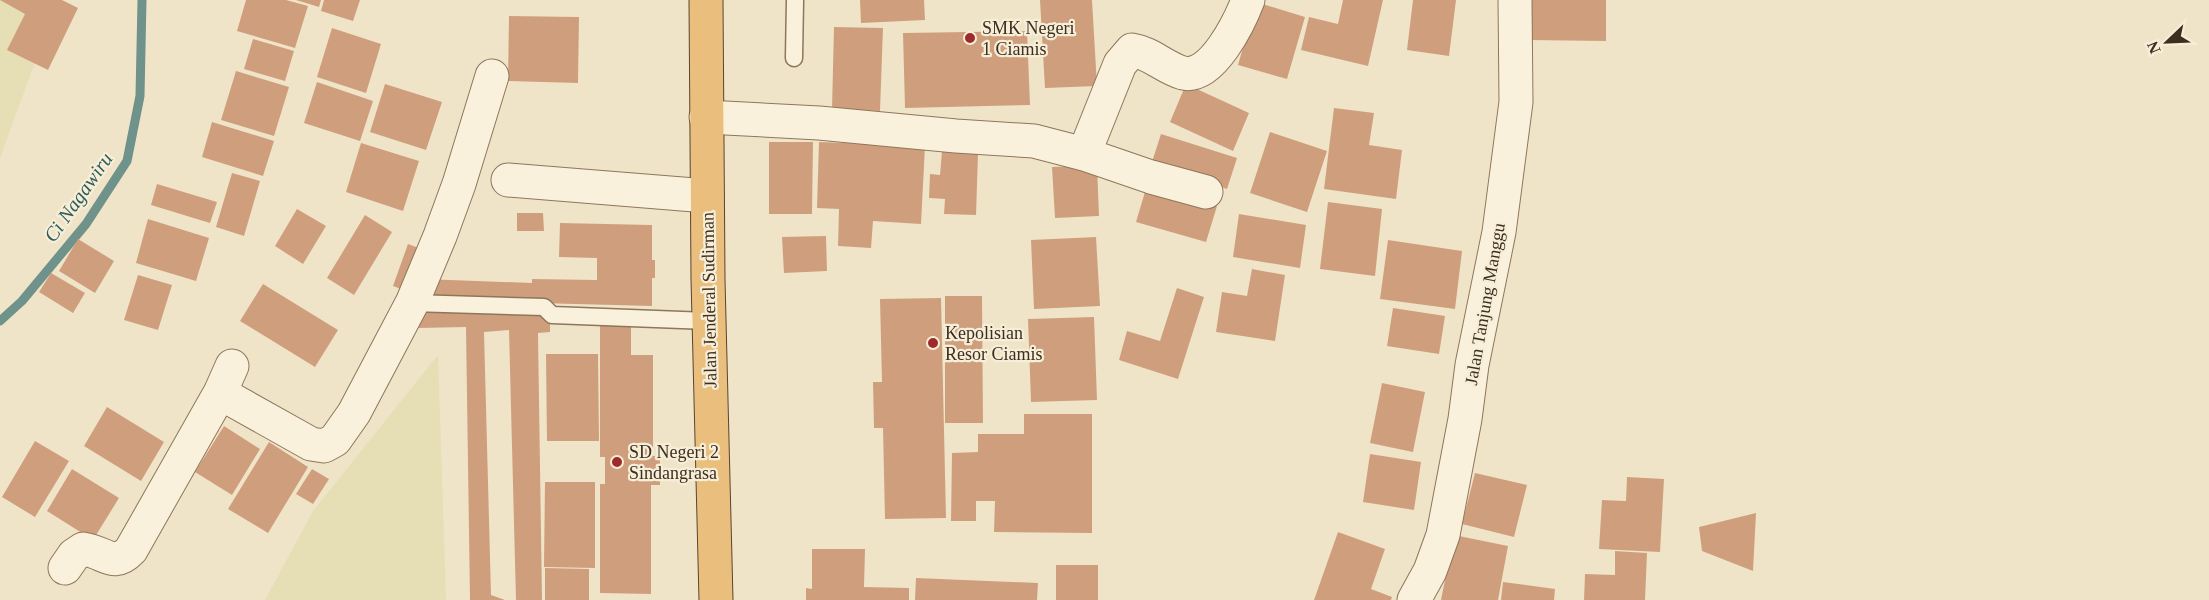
<svg xmlns="http://www.w3.org/2000/svg" width="2209" height="600" font-family="Georgia,serif">
<style>
.farmland{fill:#e6deb5}
.lines{fill:none;stroke-linecap:round;stroke-linejoin:round}
.stream{stroke:#6f938a;stroke-width:9}
.building{fill:#cf9f7d}
.service-casing{stroke:#8d765c;stroke-width:19}
.minor-casing{stroke:#8d765c;stroke-width:35}
.trunk-casing{stroke:#5b4430;stroke-width:35}
.service{stroke:#faf1dc;stroke-width:16}
.minor{stroke:#faf1dc;stroke-width:33}
.trunk{stroke:#eabe7c;stroke-width:33}
.poi-dot{fill:#9e2a2b;stroke:#f7eed8;stroke-width:2}
.labels{text-anchor:middle;dominant-baseline:central;stroke-width:4.5;stroke-linejoin:round;paint-order:stroke}
.poi-label{font-size:18px;fill:#3d2e20;stroke:#f7eed8;text-anchor:start}
.street-label{font-size:18px;fill:#3d2e20;stroke:#f7eed8}
.water-label{font-size:20px;font-style:italic;fill:#2f5d5a;stroke:#f7eed8}
</style>
<rect width="100%" height="100%" fill="#f0e4c8"/>
<!-- farmland -->
<path class="farmland" d="M0,0H58L0,158Z
M438,355L446,600H265L313,511Z"/>
<g class="lines">
<!-- stream -->
<path class="stream" d="M0,321L22,301L86,224L127,161L140,96L142,0"/>
</g>
<!-- building -->
<path class="building" d="M0,0H62L78,8L48,70L7,50L25,14Z
M246,0H286L308,6L295,48L237,31Z
M296,0H321L319,7Z
M324,0H360L353,21L321,11Z
M860,0H924L925,20L861,23Z
M1040,0H1092L1097,86L1045,88Z
M1343,0H1383L1368,66L1301,50L1309,17L1338,24Z
M1413,0H1456L1449,56L1407,50Z
M1527,0H1606V41L1527,40Z
M1256,2L1305,17L1287,79L1238,65Z
M509,16L579,17L578,83L508,81Z
M834,27L883,28L880,111L832,109Z
M332,28L381,44L366,93L317,77Z
M1027,31L1030,105L905,108L903,33Z
M253,39L294,51L285,81L244,69Z
M236,71L289,87L274,136L221,120Z
M317,82L373,101L360,141L304,123Z
M385,84L442,102L426,150L370,132Z
M1186,84L1249,113L1233,151L1170,122Z
M1334,108L1374,113L1369,145L1402,150L1396,199L1324,189Z
M212,122L274,141L263,176L202,157Z
M1270,132L1327,151L1307,212L1250,193Z
M1161,134L1237,158L1227,189L1151,165Z
M769,142H813L812,214H769Z
M819,142L925,146L921,224L873,221L871,248L838,246L839,209L817,208Z
M361,143L419,161L403,211L346,192Z
M942,151L978,154L976,215L944,214L945,199L929,198L930,174L940,175Z
M1097,165L1099,216L1055,218L1052,167Z
M232,173L260,181L244,236L216,227Z
M157,184L217,202L210,223L151,205Z
M1147,185L1217,206L1206,242L1136,222Z
M1328,202L1382,209L1375,276L1320,269Z
M297,209L326,226L303,264L275,246Z
M517,213H543L544,231H517Z
M1239,214L1306,225L1300,268L1233,257Z
M365,215L392,232L354,295L327,278Z
M148,219L209,238L196,281L136,263Z
M560,223L652,225V260H655V278H652V306L423,300V279L532,283V279L597,280V258L559,257Z
M826,236L827,271L784,273L782,237Z
M1096,237L1100,306L1034,309L1031,240Z
M78,239L114,261L95,293L59,271Z
M1388,240L1462,251L1455,309L1380,299Z
M408,244L427,251L412,293L393,286Z
M1252,269L1285,275L1275,341L1216,332L1222,292L1247,296Z
M51,273L85,293L73,313L39,292Z
M138,275L172,285L158,330L124,320Z
M263,284L338,330L315,367L240,321Z
M1177,288L1204,297L1178,379L1119,360L1127,331L1160,341Z
M945,296H982L983,423H945Z
M941,298L946,518L885,519L883,428H874L873,382H882L880,299Z
M550,307V332L538,333L542,600H516L509,330L484,332L491,595L505,600H470L466,327L419,328V312L497,311Z
M1393,308L1445,316L1439,354L1387,346Z
M1094,317L1097,400L1031,402L1028,319Z
M600,324L631,325V355H653V456H660V485H651V594L600,593V484H605V457H600Z
M546,354H598L599,441H547Z
M1382,383L1425,392L1413,452L1370,443Z
M107,407L164,442L141,481L84,446Z
M1024,414H1092V533L994,532L995,501H976V521H951L952,453L978,452V434H1024Z
M224,426L260,449L232,495L195,472Z
M35,441L69,461L35,517L2,497Z
M269,442L308,467L268,533L228,509Z
M1370,454L1421,462L1414,510L1363,502Z
M72,469L119,498L93,540L47,511Z
M312,469L329,479L313,504L296,494Z
M1475,473L1527,485L1514,537L1462,524Z
M1627,477L1664,479L1660,552L1599,549L1602,500L1626,501Z
M545,482H595V568L544,567Z
M1756,513L1753,571L1702,551L1699,527Z
M1338,532L1385,549L1371,589L1392,597L1391,600H1314Z
M1454,535L1508,546L1498,600H1441Z
M812,549H865L864,587L909,588V600H806V588L812,589Z
M1615,551L1647,553L1645,600H1584L1585,574L1615,575Z
M1056,565H1098V600H1056Z
M545,568L589,569V600H545Z
M916,578L1038,583L1037,600H915Z
M1503,582L1555,589L1554,600H1501Z"/>
<g class="lines">
<defs>
<path id="service" d="M794,58L795,0
M412,303L544,307L552,315L708,321"/>
<path id="minor" d="M706,117L819,123L956,136L1034,141L1084,154L1151,177L1206,192
M1084,154L1120,64L1132,50C1151,53 1165,68 1183,73C1212,80 1240,21 1248,0
M508,180L707,196
M220,393L232,366
M65,568L74,555L83,549C106,552 113,569 131,550L220,393L311,444L324,446L335,440L354,413L412,303L440,236L459,184L492,76
M1414,600L1430,571L1443,535L1465,419L1472,365L1499,232L1516,102L1515,0"/>
<path id="trunk" d="M706,0L708,279L716,600"/>
</defs>
<!-- service casing -->
<use href="#service" class="service-casing"/>
<!-- minor casing -->
<use href="#minor" class="minor-casing"/>
<!-- trunk casing -->
<use href="#trunk" class="trunk-casing"/>
<!-- service -->
<use href="#service" class="service"/>
<!-- minor -->
<use href="#minor" class="minor"/>
<!-- trunk -->
<use href="#trunk" class="trunk"/>
</g>
<!-- markers -->
<g class="poi-dot">
<circle cx="970" cy="38" r="6"/>
<circle cx="933" cy="343" r="6"/>
<circle cx="617" cy="462" r="6"/>
</g>
<g class="labels">
<!-- poi labels -->
<g class="poi-label">
<text x="982" y="28">SMK Negeri<tspan x="982" dy="21">1 Ciamis</tspan></text>
<text x="945" y="333">Kepolisian<tspan x="945" dy="21">Resor Ciamis</tspan></text>
<text x="629" y="452">SD Negeri 2<tspan x="629" dy="21">Sindangrasa</tspan></text>
</g>
<!-- street labels -->
<g class="street-label">
<text transform="translate(709 300) rotate(-91)">Jalan Jenderal Sudirman</text>
<text transform="translate(1485 304) rotate(-80)">Jalan Tanjung Manggu</text>
</g>
<!-- water labels -->
<g class="water-label">
<text transform="translate(78 197) rotate(-55)">Ci Nagawiru</text>
</g>
</g>
<!-- north arrow -->
<g transform="translate(2167 42) rotate(247)" stroke="#f7eed8" stroke-width="4.5" paint-order="stroke">
<path d="M0-4.5L10 22L0 15L-10 22Z" fill="#3d2e20"/>
<text y="-9" font-size="16" font-weight="bold" text-anchor="middle" fill="#3d2e20">N</text>
</g>
</svg>
